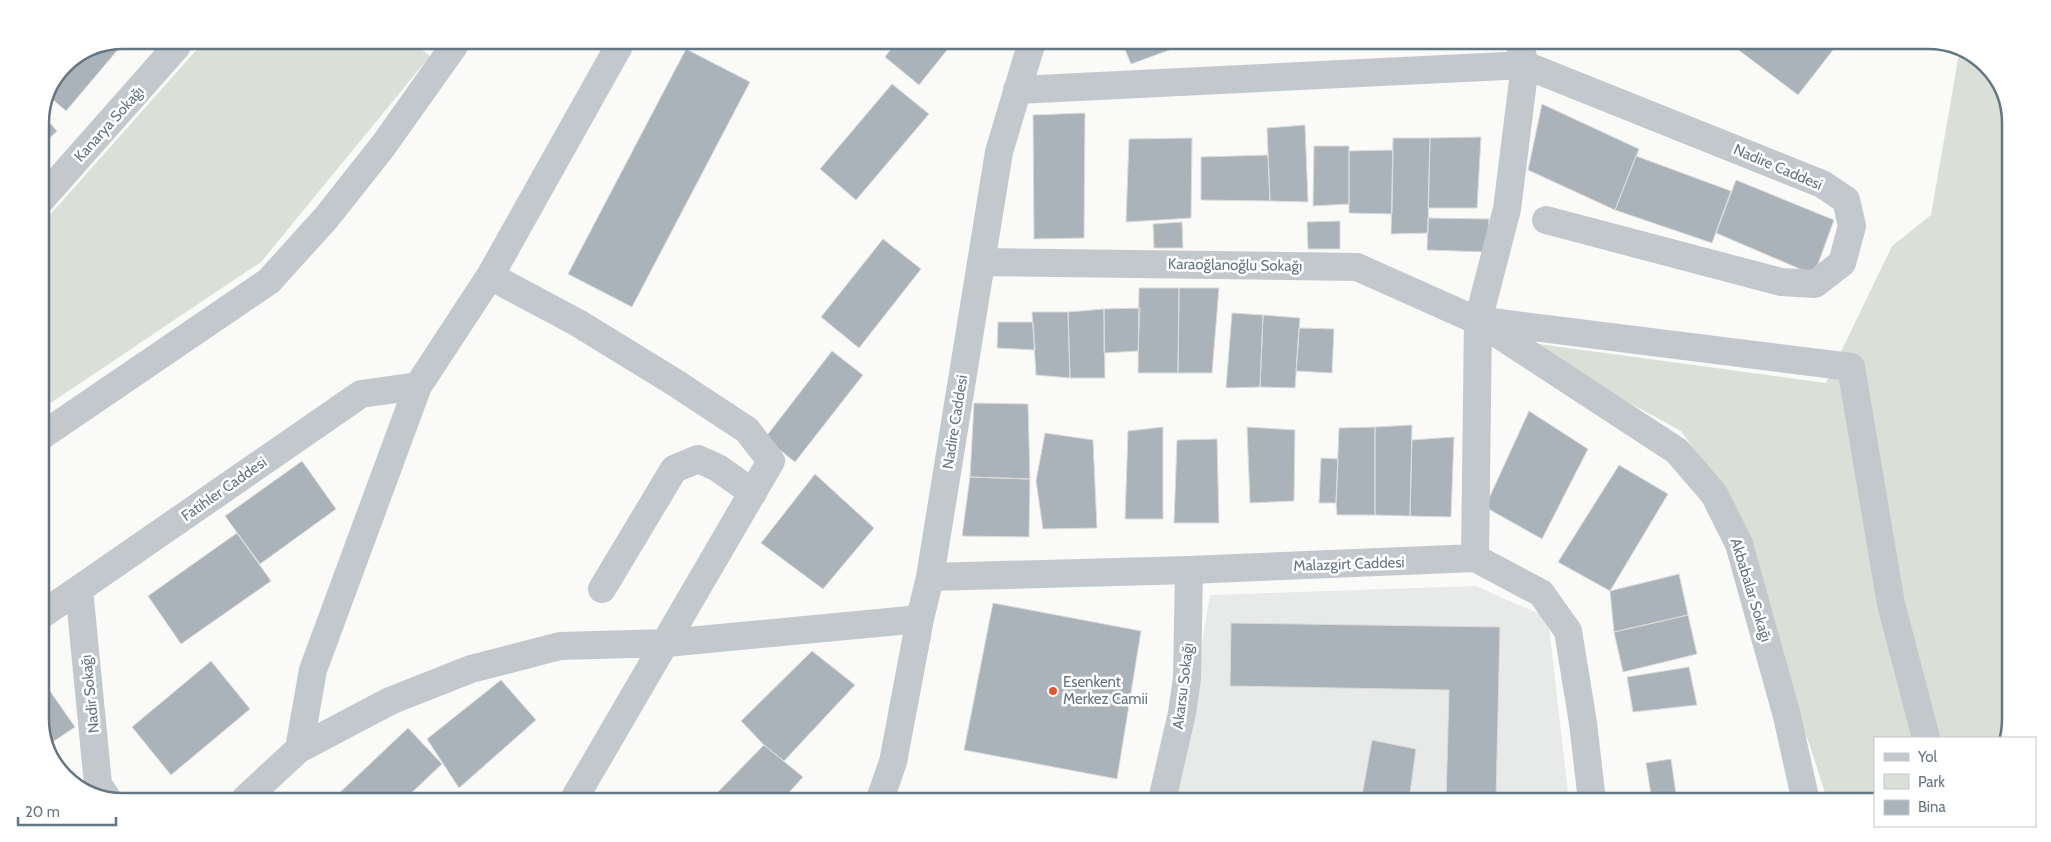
<svg xmlns="http://www.w3.org/2000/svg" width="2051" height="842" font-family="Cabin,sans-serif">
<style>
.built{fill:#e8e9e9}
.green{fill:#dadfd7}
.building{fill:#aab3b9;stroke:#dcdcda}
.lines{fill:none;stroke-linecap:round;stroke-linejoin:round}
.minor{stroke:#c3c8cc;stroke-width:28}
.poi-dot{fill:#e4572e;stroke:#fff;stroke-width:2}
.labels{text-anchor:middle;dominant-baseline:central;stroke-width:5;stroke-linejoin:round;paint-order:stroke}
.street-label{font-size:15px;fill:#657683;stroke:#fff}
.poi-label{font-size:15px;fill:#657683;stroke:#fff;text-anchor:start}
.rim{fill:none;stroke:#657683;stroke-width:2.5}
</style>
<rect width="100%" height="100%" fill="#fafaf8"/>
<!-- built -->
<path class="built" d="M1476,586L1548,618L1569,801L1176,800L1210,595Z"/>
<!-- green -->
<path class="green" d="M200,46H417L430,56L261,262L40,410V226Z
M1960,48L1994,73L2011,117L2007,738H1875V802H1828L1809,743L1783,679L1721,488L1681,431L1516,341L1826,383L1892,246L1931,215Z"/>
<!-- building -->
<path class="building" d="M894,45H951L919,85L885,57Z
M1123,45H1183L1131,64Z
M1732,45H1826L1833,50L1798,95Z
M92,46H121L66,111L50,97L65,64Z
M686,49L750,82L632,307L568,274Z
M892,84L929,114L856,200L820,169Z
M1542,104L1639,149L1615,210L1528,170Z
M1085,113L1084,238L1034,239L1033,115Z
M42,114L57,131L40,147V118Z
M1305,125L1308,202L1270,201L1267,128Z
M1481,137L1477,208H1428L1430,138Z
M1192,138L1191,218L1126,222L1129,139Z
M1393,138H1430L1428,233L1391,234Z
M1314,146H1349V204L1313,206Z
M1393,150L1392,214L1349,213V151Z
M1268,155L1270,201L1201,200V157Z
M1636,156L1731,191L1712,243L1615,210Z
M1736,180L1834,220L1814,275L1716,233Z
M1428,218L1489,219L1487,252L1427,250Z
M1340,221V249H1308L1307,222Z
M1182,222L1183,248H1154L1153,224Z
M883,239L921,269L859,348L821,317Z
M1139,288H1179L1178,373H1138Z
M1179,288H1219L1212,373H1178Z
M1140,308L1138,351L1104,353V309Z
M1104,309L1105,378H1070L1068,312Z
M1032,312H1068L1070,378L1036,375Z
M1232,313L1263,315L1260,387L1226,388Z
M1263,315L1300,318L1295,388L1260,387Z
M998,322H1033L1035,350L997,348Z
M1299,328L1334,329L1332,373L1296,371Z
M832,351L863,375L795,462L765,438Z
M974,403L1028,404L1030,479L970,477Z
M1529,411L1588,449L1542,539L1485,507Z
M1412,425L1410,516L1375,515V427Z
M1163,427V519H1125L1128,431Z
M1247,427L1295,430L1294,501L1250,503Z
M1375,427V515H1337L1336,503L1339,428Z
M1045,433L1093,440L1097,528L1043,529L1036,481Z
M1454,437L1451,517L1410,516L1412,440Z
M1217,439L1219,523H1174L1177,440Z
M1321,458L1338,459L1336,503H1319Z
M302,461L336,509L260,564L225,516Z
M1619,465L1668,494L1610,591L1558,562Z
M815,474L874,528L823,589L761,543Z
M970,477L1030,479L1029,537L962,536Z
M237,533L271,581L181,644L148,596Z
M1679,574L1688,615L1614,632L1610,591Z
M993,603L1141,631L1117,779L964,750Z
M1688,615L1697,654L1623,672L1614,632Z
M1231,623L1500,627L1496,801H1446L1449,690L1230,686Z
M812,651L855,685L784,761L764,745L741,721Z
M211,661L250,709L171,775L132,727Z
M1689,667L1697,705L1633,712L1627,677Z
M501,680L536,720L459,788L427,739Z
M45,684L75,727L48,745L40,725V687Z
M408,728L442,764L406,798H334Z
M1372,740L1416,749L1409,801H1361Z
M764,745L803,777L783,799H711Z
M1671,759L1677,801H1652L1646,763Z
M1069,792L1108,800H1068Z"/>
<g class="lines">
<!-- minor -->
<path class="minor" d="M1017,90L1525,65L1822,184L1846,200L1852,226L1842,263L1815,284L1781,282L1546,220
M40,201L177,46
M982,262L1357,267L1478,321L1677,451L1714,494L1739,544L1787,716L1806,802
M490,276L578,323L674,382L747,430L771,461L574,799
M1484,321L1851,367L1891,604L1926,738
M40,437L269,281L326,218L383,146L454,46
M1475,558L1478,321L1507,209L1525,65L1520,45
M930,577L1189,570L1475,558L1541,593L1568,631L1583,723L1592,801
M79,589L98,784L107,798
M602,589L674,469L698,459L718,468L753,493
M40,616L361,394L418,386
M299,749L390,701L471,669L560,646L667,643L920,619
M246,798L299,749L313,670L418,386L490,276L619,46
M880,799L893,762L920,619L930,577L999,152L1031,45
M1162,800L1182,713L1187,678L1189,570"/>
</g>
<!-- markers -->
<circle class="poi-dot" cx="1053" cy="691" r="5"/>
<g class="labels">
<!-- street labels -->
<g class="street-label">
<text transform="translate(109 124) rotate(-48)">Kanarya Sokağı</text>
<text transform="translate(1778 167) rotate(23)">Nadire Caddesi</text>
<text transform="translate(1235 265) rotate(1)">Karaoğlanoğlu Sokağı</text>
<text transform="translate(955 422) rotate(-81)">Nadire Caddesi</text>
<text transform="translate(224 489) rotate(-35)">Fatihler Caddesi</text>
<text transform="translate(1349 564) rotate(-2)">Malazgirt Caddesi</text>
<text transform="translate(1751 590) rotate(73)">Akbabalar Sokağı</text>
<text transform="translate(1183 686) rotate(-83)">Akarsu Sokağı</text>
<text transform="translate(90 694) rotate(-96)">Nadir Sokağı</text>
</g>
<!-- poi labels -->
<g class="poi-label">
<text x="1063" y="682">Esenkent<tspan x="1063" dy="17">Merkez Camii</tspan></text>
</g>
</g>
<!-- crop -->
<path d="M0 0H2051V842H0ZM123 49H1928A74 74 0 0 1 2002 123V719A74 74 0 0 1 1928 793H123A74 74 0 0 1 49 719V123A74 74 0 0 1 123 49Z" fill="#fff" fill-rule="evenodd"/>
<path class="rim" d="M123 49H1928A74 74 0 0 1 2002 123V719A74 74 0 0 1 1928 793H123A74 74 0 0 1 49 719V123A74 74 0 0 1 123 49Z"/>
<!-- legend -->
<rect x="1874" y="737" width="162" height="90" fill="#ffffff" stroke="#c1c8cd"/>
<rect x="1884" y="753" width="25" height="8" fill="#c3c8cc" stroke="#c1c8cd"/>
<text x="1918" y="762" font-size="15" fill="#657683">Yol</text>
<rect x="1884" y="774" width="25" height="15" fill="#dadfd7" stroke="#c1c8cd"/>
<text x="1918" y="787" font-size="15" fill="#657683">Park</text>
<rect x="1884" y="800" width="25" height="15" fill="#aab3b9" stroke="#c1c8cd"/>
<text x="1918" y="812" font-size="15" fill="#657683">Bina</text>
<!-- scale -->
<path d="M18 817v8h98v-8" fill="none" stroke="#657683" stroke-width="2.5"/>
<text x="25" y="817" font-size="15" fill="#657683" stroke="#ffffff" stroke-width="4" paint-order="stroke">20 m</text>
</svg>
